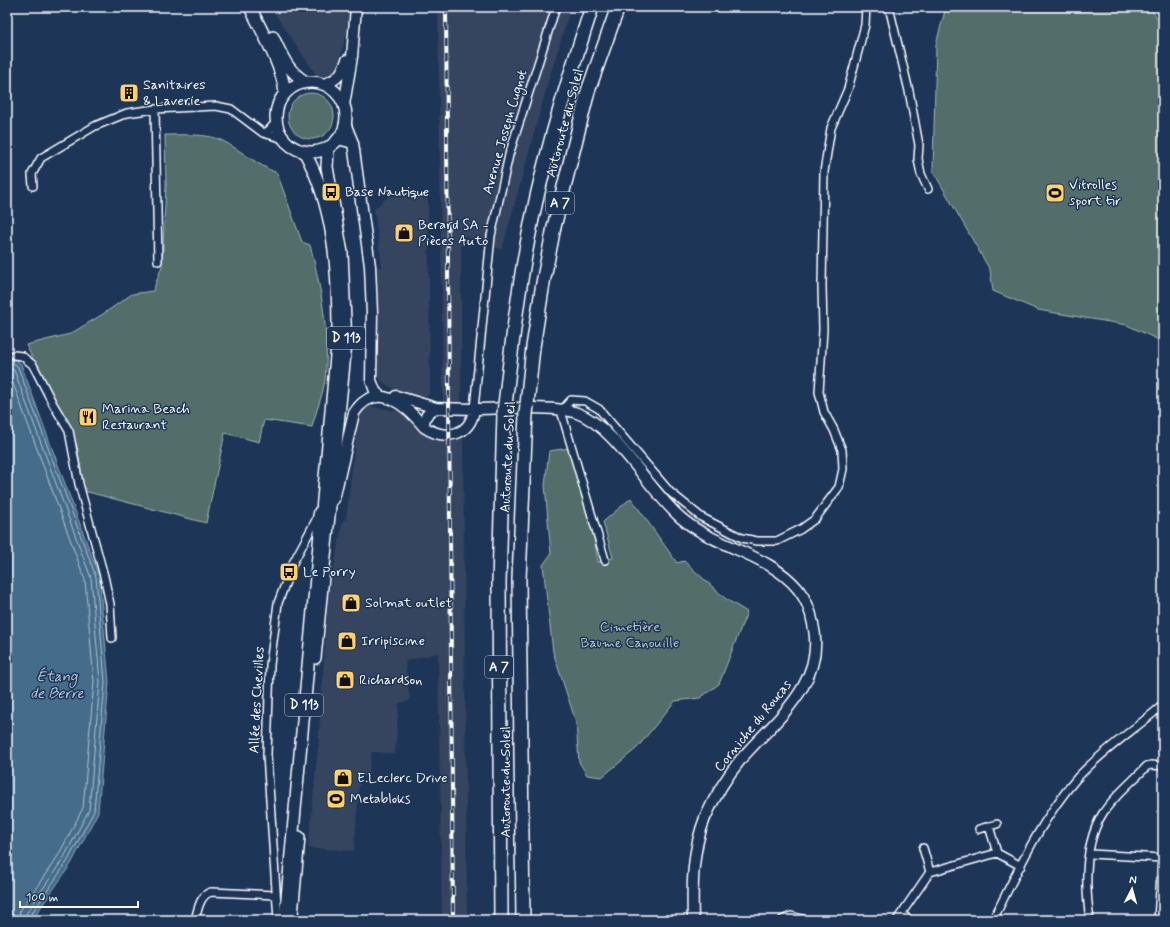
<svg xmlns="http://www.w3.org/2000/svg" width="1170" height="927" font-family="Mynerve,sans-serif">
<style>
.built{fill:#34445f}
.green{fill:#526d6a;stroke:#a8b6b4}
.water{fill:#446c8b;stroke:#8fa7b9}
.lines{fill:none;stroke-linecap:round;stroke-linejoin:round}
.shore{stroke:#b4c4d1;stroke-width:1}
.street-casing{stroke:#fff;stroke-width:10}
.secondary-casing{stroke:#fff;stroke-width:13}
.primary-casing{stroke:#fff;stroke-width:14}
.highway-casing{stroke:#fff;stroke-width:16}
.street{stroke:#1d3557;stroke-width:7}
.secondary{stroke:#1d3557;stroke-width:10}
.primary{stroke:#1d3557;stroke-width:11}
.highway{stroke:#1d3557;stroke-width:13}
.rail-casing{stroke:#fff;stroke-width:4}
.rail{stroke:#1d3557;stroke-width:2.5;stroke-dasharray:8;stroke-linecap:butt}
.highway-bridge-casing{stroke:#fff;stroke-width:16;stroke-linecap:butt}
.highway-bridge{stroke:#1d3557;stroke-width:13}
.labels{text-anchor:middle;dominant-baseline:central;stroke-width:3;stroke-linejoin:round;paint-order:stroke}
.shield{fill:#1d3557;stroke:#bbc2cd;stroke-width:1}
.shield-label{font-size:13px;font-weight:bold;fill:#fff}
.poi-label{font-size:14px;fill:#fff;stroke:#1d3557;text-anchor:start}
.street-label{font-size:14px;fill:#fff;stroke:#1d3557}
.park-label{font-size:14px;fill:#bac5c3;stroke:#1d3557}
.water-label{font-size:15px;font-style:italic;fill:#b4c4d1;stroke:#1d3557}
</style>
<rect width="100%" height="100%" fill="#1d3557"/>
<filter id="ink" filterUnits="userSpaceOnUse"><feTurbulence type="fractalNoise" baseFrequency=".025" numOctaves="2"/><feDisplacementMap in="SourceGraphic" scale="8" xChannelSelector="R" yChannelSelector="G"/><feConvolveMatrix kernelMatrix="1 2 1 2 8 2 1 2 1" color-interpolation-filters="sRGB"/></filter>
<g filter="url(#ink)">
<!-- built -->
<path class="built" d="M270,7H350L349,23L338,67L329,75L317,76Z
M438,7H571L549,79L502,250L461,235V402H443Z
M389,196L428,198L430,391L426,398L394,389L382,382L377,374L379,314L376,267H382L374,209Z
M367,406L398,411L438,439H463L467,920H442L438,653L405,661L410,701L399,703L395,754L372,752L368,777L360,776L354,851L308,848L318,748L328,597L343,520L346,519L359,411Z"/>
<!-- green -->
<path class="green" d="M946,7H1149L1163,25V342L1127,325L1038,310L993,291L990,270L933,171L936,44Z
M288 116a23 23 0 1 1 46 0a23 23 0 1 1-46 0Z
M165,135C181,135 209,133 223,141C242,151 257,165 277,173L302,242L310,245C321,287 330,335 325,379C323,395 316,411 312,427L264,420L259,442L225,433L206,523L84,491L77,445L26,345L70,334L103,314L132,294L153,291L162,266L166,185Z
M569,448L594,538L598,562L613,558L603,522L631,498L677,563L684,561L726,599L747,612L719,684L700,698L675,701L637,748L602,777L587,775L579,762L576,722L553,652L543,565L551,554L545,485L549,451Z"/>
<!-- water -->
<path class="water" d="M7,359L16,360L21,364L99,576L109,682L98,812L71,864L32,920H7Z"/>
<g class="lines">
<!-- shore -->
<path class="shore" d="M7,363L15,364L18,367L96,577L105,682L94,811L67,862L30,916L29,920
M7,368L14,370L91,578L100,682L89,810L63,859L26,914L24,920
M7,374L10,375L85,580L94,682L83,808L58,856L20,911L18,920"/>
<defs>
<path id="street" d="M889,7L909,91L919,145L918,159L921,174L928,189
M155,109L158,261
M263,133L268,131L276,122
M33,186L32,174L41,158L95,126L127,113L155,109L216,106L231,109L263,133L284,139
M14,355L22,356L33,365L53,404L69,431L79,484L104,576L110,604L112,638
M474,409L491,236L509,155L556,7
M605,560L561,411L571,400L585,401L599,409L670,492L701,517L742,538L757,541H777L801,529L815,519L839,487L843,469L842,450L834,430L824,412L819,392L823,330L822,285L824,172L831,128L848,89L865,25L866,7
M989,826L997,853
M979,829L997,824
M923,848L930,872
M1090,854L1163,858
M901,914L910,920
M195,920C198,909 200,895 211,892L275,895
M278,920L267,755L270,665L278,603L293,563L316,520L318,511
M782,920L791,916L806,920
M897,920L930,872L997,853L1021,866
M993,920C1017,872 1041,819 1077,778C1102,751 1135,729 1163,705
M1090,920C1085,886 1084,843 1103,813C1114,796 1133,781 1147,766L1151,765L1163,766
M1158,920L1162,858"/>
<path id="secondary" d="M324,84C338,80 342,73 347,60
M344,105L352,57L356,7
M345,123L353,143L370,266L372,313L371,380L375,391L380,396
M338,139L353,143
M396,396L436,408L474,409C471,436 445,441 424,427C424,416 427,413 436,408
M474,409C500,409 555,405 577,413C615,426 649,491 681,518C716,548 768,553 798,589C806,599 811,612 813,624C827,683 775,720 741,759C727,776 714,798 705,818C692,851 692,885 693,920
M334,499L354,413C376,379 406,405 424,427"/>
<path id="primary" d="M250,7C262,32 282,65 285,93
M273,37C282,56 287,71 306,82
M276 117a35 35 0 1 1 70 0a35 35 0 1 1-70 0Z
M315,658L346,343L342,253L327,167L328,147
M292,915L299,837
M285,920L338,334C338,271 335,207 304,151"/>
<path id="highway" d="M505,405C512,343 519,281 532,219C547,147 569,77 592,7
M527,405L533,347L543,283L554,227L588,91L618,7
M501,920L499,582L504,414
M523,920L519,579L526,414"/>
</defs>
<!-- street casing -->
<use href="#street" class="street-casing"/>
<!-- secondary casing -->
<use href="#secondary" class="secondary-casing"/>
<!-- primary casing -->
<use href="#primary" class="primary-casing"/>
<!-- highway casing -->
<use href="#highway" class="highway-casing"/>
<!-- street -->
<use href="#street" class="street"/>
<!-- secondary -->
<use href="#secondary" class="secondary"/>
<!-- primary -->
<use href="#primary" class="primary"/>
<!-- highway -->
<use href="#highway" class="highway"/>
<defs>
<path id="rail" d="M446,7L453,920"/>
</defs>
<!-- rail casing -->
<use href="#rail" class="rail-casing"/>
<!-- rail -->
<use href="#rail" class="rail"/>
<defs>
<path id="highway-bridge" d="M504,414L505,405
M526,414L527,405"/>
</defs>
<!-- highway-bridge casing -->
<use href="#highway-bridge" class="highway-bridge-casing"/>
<!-- highway-bridge -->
<use href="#highway-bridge" class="highway-bridge"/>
</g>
</g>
<!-- icons -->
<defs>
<symbol id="building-square" viewBox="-11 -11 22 22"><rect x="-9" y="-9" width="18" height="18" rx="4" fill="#ffd166" stroke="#1d3557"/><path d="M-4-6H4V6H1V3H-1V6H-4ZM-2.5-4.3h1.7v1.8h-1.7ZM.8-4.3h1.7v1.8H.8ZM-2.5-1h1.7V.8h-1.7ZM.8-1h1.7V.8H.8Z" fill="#111"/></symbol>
<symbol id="bus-square" viewBox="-11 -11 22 22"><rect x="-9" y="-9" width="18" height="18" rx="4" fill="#ffd166" stroke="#1d3557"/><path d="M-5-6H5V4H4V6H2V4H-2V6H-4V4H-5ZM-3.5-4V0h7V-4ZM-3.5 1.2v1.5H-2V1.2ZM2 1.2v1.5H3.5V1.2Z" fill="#111"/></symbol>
<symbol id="stadium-square" viewBox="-11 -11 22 22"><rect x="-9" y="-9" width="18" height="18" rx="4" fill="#ffd166" stroke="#1d3557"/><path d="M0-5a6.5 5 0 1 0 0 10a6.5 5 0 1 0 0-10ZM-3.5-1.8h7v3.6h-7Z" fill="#111"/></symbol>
<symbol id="shop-square" viewBox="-11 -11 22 22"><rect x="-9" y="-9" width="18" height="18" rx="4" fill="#ffd166" stroke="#1d3557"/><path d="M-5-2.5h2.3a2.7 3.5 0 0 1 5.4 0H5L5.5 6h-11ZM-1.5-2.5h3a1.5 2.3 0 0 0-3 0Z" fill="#111"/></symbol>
<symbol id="restaurant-square" viewBox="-11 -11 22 22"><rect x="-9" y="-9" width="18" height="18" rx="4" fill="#ffd166" stroke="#1d3557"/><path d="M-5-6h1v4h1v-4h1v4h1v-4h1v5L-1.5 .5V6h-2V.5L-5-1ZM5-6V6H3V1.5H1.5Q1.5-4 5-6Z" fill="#111"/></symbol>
</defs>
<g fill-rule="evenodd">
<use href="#building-square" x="118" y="82" width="22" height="22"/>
<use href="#bus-square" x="320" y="181" width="22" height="22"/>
<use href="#stadium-square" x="1044" y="182" width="22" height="22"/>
<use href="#shop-square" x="393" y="222" width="22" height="22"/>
<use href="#restaurant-square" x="77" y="406" width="22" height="22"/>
<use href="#bus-square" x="278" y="561" width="22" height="22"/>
<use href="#shop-square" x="340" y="592" width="22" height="22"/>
<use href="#shop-square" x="336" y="630" width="22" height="22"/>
<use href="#shop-square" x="334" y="669" width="22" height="22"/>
<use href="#shop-square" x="332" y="767" width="22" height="22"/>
<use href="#stadium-square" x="325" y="788" width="22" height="22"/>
</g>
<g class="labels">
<!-- shield labels -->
<g class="shield">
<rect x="546" y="192" width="28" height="22" rx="3"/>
<rect x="327" y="327" width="38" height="22" rx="3"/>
<rect x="485" y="656" width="28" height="22" rx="3"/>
<rect x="285" y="694" width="38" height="22" rx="3"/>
</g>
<g class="shield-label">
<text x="560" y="203">A 7</text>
<text x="346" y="338">D 113</text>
<text x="499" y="667">A 7</text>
<text x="304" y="705">D 113</text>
</g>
<!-- poi labels -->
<g class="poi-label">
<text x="143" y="85">Sanitaires<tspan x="143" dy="16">&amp; Laverie</tspan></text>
<text x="1069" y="185">Vitrolles<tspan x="1069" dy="16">sport tir</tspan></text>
<text x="345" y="192">Base Nautique</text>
<text x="418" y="225">Berard SA -<tspan x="418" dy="16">Pièces Auto</tspan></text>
<text x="102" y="409">Marina Beach<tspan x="102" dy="16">Restaurant</tspan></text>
<text x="303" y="572">Le Porry</text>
<text x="365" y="603">Solmat outlet</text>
<text x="361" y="641">Irripiscine</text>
<text x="359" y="680">Richardson</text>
<text x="357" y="778">E.Leclerc Drive</text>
<text x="350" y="799">Metabloks</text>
</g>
<!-- street labels -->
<g class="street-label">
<text transform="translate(565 123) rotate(-75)">Autoroute du Soleil</text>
<text transform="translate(505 132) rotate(-74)">Avenue Joseph Cugnot</text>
<text transform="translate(508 457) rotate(-87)">Autoroute du Soleil</text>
<text transform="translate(257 700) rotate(-87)">Allée des Chevilles</text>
<text transform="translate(753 726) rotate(-51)">Corniche du Roucas</text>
<text transform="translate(506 782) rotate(-90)">Autoroute du Soleil</text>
</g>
<!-- park labels -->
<g class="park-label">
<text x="630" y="627">Cimetière<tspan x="630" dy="16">Baume Canouille</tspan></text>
</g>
<!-- water labels -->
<g class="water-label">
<text x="57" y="677">Étang<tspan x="57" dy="17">de Berre</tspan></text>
</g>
</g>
<!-- margin -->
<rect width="1170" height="927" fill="none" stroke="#1d3557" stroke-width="24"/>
<rect x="12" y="12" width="1146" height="903" fill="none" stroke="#fff" stroke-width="1.5" filter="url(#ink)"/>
<!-- north arrow -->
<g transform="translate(1132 889) rotate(6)" stroke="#1d3557" stroke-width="3" paint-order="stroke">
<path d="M0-3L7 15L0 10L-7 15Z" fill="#ffffff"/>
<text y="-6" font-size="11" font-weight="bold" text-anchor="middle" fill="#ffffff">N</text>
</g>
<!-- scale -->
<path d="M20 901v6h118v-6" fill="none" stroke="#ffffff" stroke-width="2"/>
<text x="26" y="901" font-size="12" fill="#ffffff" stroke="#1d3557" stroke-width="3" paint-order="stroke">100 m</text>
</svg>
